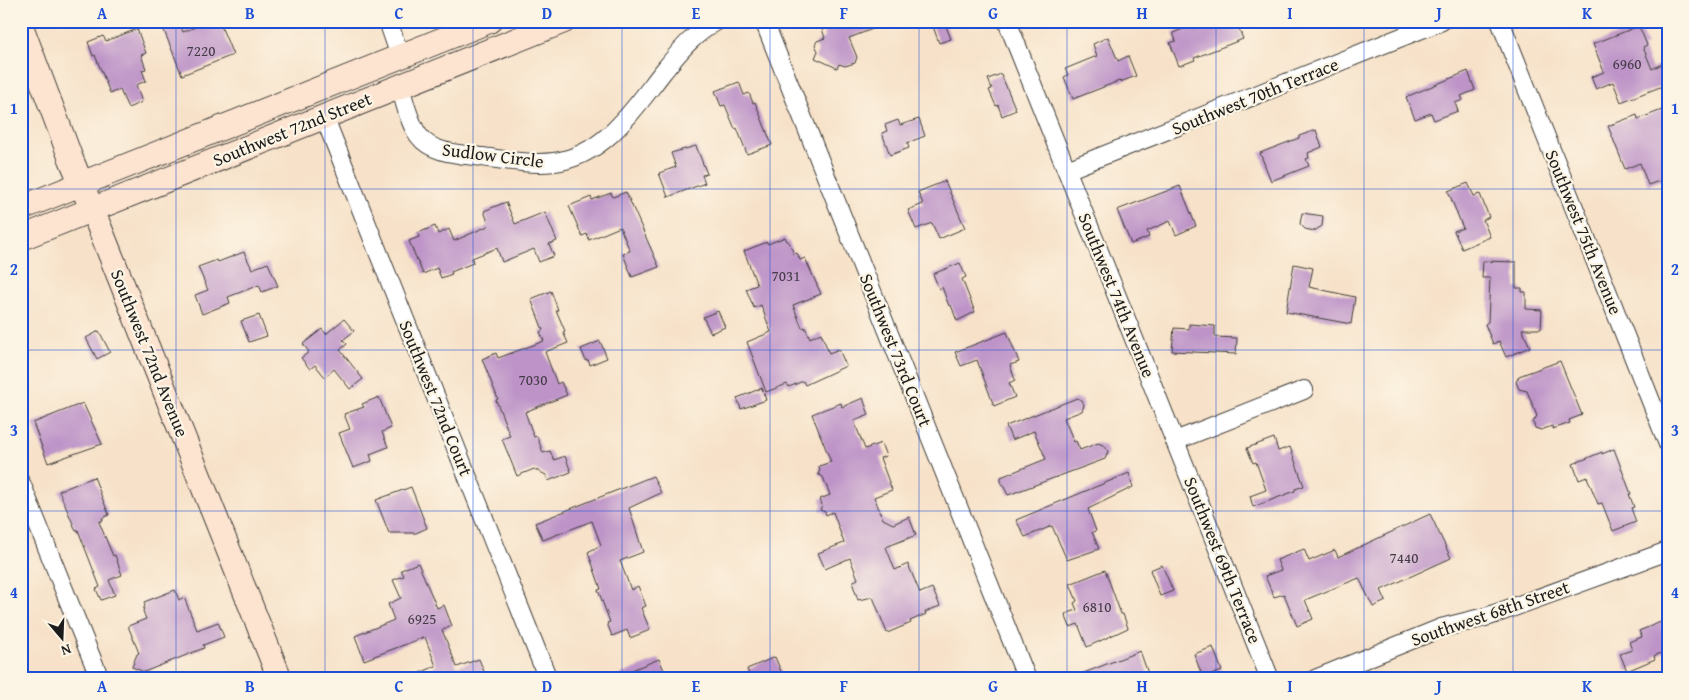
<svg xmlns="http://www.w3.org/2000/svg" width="1689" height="700" font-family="'Gentium Book Plus',serif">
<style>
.building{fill:#be94c8}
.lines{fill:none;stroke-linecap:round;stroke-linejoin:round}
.street-casing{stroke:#3d3a36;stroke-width:20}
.secondary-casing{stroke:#3d3a36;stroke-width:26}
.street{stroke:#fff;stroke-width:18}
.secondary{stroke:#fde4d0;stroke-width:24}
.grid{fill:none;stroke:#1d4ed8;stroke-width:1;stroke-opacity:0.55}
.labels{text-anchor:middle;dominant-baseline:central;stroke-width:4.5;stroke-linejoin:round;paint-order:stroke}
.number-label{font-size:15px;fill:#443a47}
.street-label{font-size:18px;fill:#1c1c1c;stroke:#fcf5e5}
.neatline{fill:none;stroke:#1d4ed8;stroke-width:2}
.grid-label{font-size:16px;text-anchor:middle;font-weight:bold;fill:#1d4ed8}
</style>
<rect width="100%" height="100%" fill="#fcf5e5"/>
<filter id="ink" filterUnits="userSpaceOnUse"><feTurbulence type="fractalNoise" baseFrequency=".02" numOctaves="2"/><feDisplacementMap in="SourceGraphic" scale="10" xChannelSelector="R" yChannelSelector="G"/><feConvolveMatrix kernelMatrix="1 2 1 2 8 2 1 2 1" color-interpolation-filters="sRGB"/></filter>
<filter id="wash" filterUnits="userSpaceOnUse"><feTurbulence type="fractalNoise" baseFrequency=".0096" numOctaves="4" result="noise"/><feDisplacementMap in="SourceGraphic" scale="20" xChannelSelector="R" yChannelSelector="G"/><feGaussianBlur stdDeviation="1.12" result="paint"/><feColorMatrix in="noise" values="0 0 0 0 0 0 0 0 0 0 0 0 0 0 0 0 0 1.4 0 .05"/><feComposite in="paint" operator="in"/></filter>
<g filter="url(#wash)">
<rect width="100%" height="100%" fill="#f7e2c9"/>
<g id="blocks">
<!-- building -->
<path class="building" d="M179,21L183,32L210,21H219L233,55L182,75L163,28Z
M832,21H891V22L849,38L857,57L855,63L845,66L839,64L837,68L815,58L818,51L815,45L817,41L825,38L822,29L824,25Z
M931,21H944L951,39L939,43Z
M1202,21H1236L1243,39L1194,58L1195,60L1179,66L1170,43L1176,41L1173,33Z
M1639,26L1647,45L1643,47L1652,69L1662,64L1668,78V84L1621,102L1613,82L1596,89L1591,77L1604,72L1593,44Z
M137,29L146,53L141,55L146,69L142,70L146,81L136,85L142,102L128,108L120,90L110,93L95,55L93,56L88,42L103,36L106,41Z
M1108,37L1118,61L1128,56L1136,76L1120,82L1119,81L1073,99L1064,77L1068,75L1065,69L1097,56L1093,44Z
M1468,71L1475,90L1461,96L1463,100L1455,103L1458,111L1434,120L1431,113L1415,119L1406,97Z
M1001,74L1016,110L1002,116L998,105L996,106L989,90L992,89L988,79Z
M739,82L744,95L749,93L753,103L755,102L772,145L747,154L737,128L735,129L725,105L721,106L715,91Z
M1662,110L1668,123V178L1648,185L1640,163L1625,169L1608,126L1637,115L1638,119Z
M919,119L925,136L907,143L909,148L890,155L882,133L887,131L885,125L898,120L900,125Z
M1316,130L1322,147L1308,153L1309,158L1306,159L1309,166L1271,181L1260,153L1299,138V136Z
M696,146L707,174L702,175L705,183L668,197L659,173L676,167L671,153Z
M945,181L965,228L939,239L932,223L916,229L908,210L923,204L918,192Z
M1468,183L1474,196L1480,194L1489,217L1483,220L1490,237L1462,249L1454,231L1463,228L1448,191Z
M1180,186L1196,226L1176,235L1170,221L1147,231L1149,237L1131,244L1117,210Z
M626,192L659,267L632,277L623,254L630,251L620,227L589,240L587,234L582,236L569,206L591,197L592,200L611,193L613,197Z
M506,202L515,224L545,212L557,241L549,244L554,256L539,262L534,249L502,262L497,248L472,258L473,263L451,272L452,274L441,278L437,268L423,274L409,241L419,237L418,233L435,226L438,234L449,229L454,241L488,226L487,223L488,222L484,211Z
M1302,213L1323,216L1322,226L1314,231L1305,229L1300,224Z
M785,237L787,241L789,242L794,254L797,253L800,260L805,258L821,294L793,305L802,328L805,327L810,338L821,333L829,353L839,349L846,366L805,385L803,381L789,387L787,384L766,392L747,342L771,332L761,305L754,308L746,289L757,285L744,251L767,242L768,244Z
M244,252L252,269L268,263L278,286L262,292L259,285L228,297L230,303L202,314L195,295L208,290L198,267L217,260L218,262Z
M1483,261L1516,262V288H1522V292H1526V309L1542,310L1541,329H1522L1530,347L1506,357L1499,341L1493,344L1485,324L1488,322L1490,278H1482Z
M960,263L966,277L962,279L975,312L957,321L951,305L949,306L942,287L939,289L933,274Z
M1294,264L1313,268L1309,287L1355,297L1351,324L1286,312Z
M551,291L558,310H556L565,331L563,332L568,343L545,352L557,384L561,382L567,395L525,412L534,437L537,436L543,453L550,451L554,460L565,456L571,472L548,481L546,475L534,469L517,476L502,439L510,436L496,400L498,399L482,359L496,353L498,358L544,341L540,332L543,330L531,299Z
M718,311L725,327L711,333L703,317Z
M259,315L267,336L249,342L241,321Z
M344,319L354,331L343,340L347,344L340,350L363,379L350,389L334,369L325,377L315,365L310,369L301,358L309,352L303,344L322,329L326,334Z
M1189,324L1215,326V337L1237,338L1236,354L1172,351L1174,328L1189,329Z
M99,331L110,352L97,359L86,338Z
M1007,332L1019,362L1010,365L1015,380L1009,383L1015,397L994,406L977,360L961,366L955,352Z
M600,341L607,358L590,365L588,360L586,361L581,349Z
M1560,361L1582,415L1569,420L1570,423L1553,429L1552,426L1541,430L1535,428L1533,422L1537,416L1527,391L1519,389L1516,382L1519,376Z
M762,388L766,400L741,409L737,398Z
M379,397L391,428L382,432L388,447L370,454L372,461L353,468L339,433L350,429L344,414L364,407L362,404Z
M863,398L869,415L854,421L865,449L881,443L886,456L880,458L892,490L874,497L883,519L893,524L909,517L916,535L886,547L895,570L908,564L920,593L932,588L940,606L925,612L926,614L910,621L911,623L887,633L873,597L858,600L852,582L858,579L850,558L825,569L818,553L844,543L833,512L826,515L825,512L820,510L822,505L820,499L830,495L823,477L818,474L820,470L819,466L831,462L812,414L841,403L842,407Z
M1077,398L1082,400L1084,405L1082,411L1064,418L1074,442L1076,441L1080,450L1098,443L1105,446L1108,452L1105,459L1008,495L1001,481V477L1046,459L1034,431L1012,440L1006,426Z
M83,403L102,444L48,463L33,423Z
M1274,438L1278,451L1290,447L1304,486L1295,489V491L1253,507L1250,496L1266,490L1256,462L1253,463L1247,448Z
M1614,449L1631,494H1629L1634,507L1631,508L1636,522L1613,531L1602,503L1598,504L1587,477L1579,480L1573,464L1602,452V454Z
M1129,473L1133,487L1088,509L1096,531L1092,532L1099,549L1067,560L1052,526L1025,537L1016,520Z
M653,476L661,493L629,508L643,552L620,561L631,590L638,586L646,606L641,608L650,630L630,638L627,630L612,636L607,623L610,622L598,590L601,589L588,552L601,545L592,521L543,540L535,523Z
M94,477L109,515L102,518L103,520L99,522L113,556L115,555L122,575L109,580L115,595L101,600L96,589L100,587L78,530L76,531L59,491Z
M411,487L427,528L416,533H389L376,500Z
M1430,514L1451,558L1381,590L1386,601L1373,607L1359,578L1305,600L1313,619L1297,626L1284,594L1274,597L1265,576L1281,570L1277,560L1304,549L1309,561L1335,550L1338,557Z
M418,563L437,608L444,605L452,626L442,630L457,667L479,659L487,679H406L436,666L425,637L364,660L355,636L394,620L388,604L401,598L393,580L404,576L401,570Z
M1162,565L1173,591L1160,596L1150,570Z
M1105,570L1121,614H1123L1128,628L1087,647L1078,624L1070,627L1065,614L1077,610L1074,603L1077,601L1070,584Z
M175,590L179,600L184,597L197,630L218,622L224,637L203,645L204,648L144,672L132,667L137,654L139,653L128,626L146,619L143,611L145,605L144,602Z
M1668,619V650L1654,656L1655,659L1627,671L1620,654L1632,650L1629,642L1642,637L1639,631Z
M1213,647L1222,671L1203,678L1194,654Z
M1140,651L1150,679H1071V678Z
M775,657L783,676L775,679H751L747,669Z
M659,659L668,679H612V678Z"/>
</g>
</g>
<g filter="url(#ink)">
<use href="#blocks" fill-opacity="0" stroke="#3d3a36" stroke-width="1"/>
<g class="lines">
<defs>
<path id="street" d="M388,21L400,56
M764,21L1027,679
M1007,21L1270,679
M1500,21L1668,444
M400,87C405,102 409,123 419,136C432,154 462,154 482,157C505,160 531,165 554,162C604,156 634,109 662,73C679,52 693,34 717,21
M324,116L548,679
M1067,170L1442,21
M1175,441L1304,390
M21,483L100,679
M1315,679L1441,628L1489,616L1668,551"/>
<path id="secondary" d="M21,26L71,159L101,231L280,679
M21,208L489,21
M21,238L564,21"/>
</defs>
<!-- street casing -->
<use href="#street" class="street-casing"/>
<!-- secondary casing -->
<use href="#secondary" class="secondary-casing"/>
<!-- street -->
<use href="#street" class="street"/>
<!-- secondary -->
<use href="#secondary" class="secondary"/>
</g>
</g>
<!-- grid -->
<path class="grid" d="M176,21V679M325,21V679M473,21V679M622,21V679M770,21V679M919,21V679M1067,21V679M1216,21V679M1364,21V679M1513,21V679M21,189H1668M21,350H1668M21,511H1668"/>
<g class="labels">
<!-- number labels -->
<g class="number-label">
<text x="201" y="50">7220</text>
<text x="1627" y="63">6960</text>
<text x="786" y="275">7031</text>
<text x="533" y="379">7030</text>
<text x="1404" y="557">7440</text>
<text x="1097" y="606">6810</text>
<text x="422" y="618">6925</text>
</g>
<!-- street labels -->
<g class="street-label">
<text transform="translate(1255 96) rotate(-22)">Southwest 70th Terrace</text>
<text transform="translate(292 129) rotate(-22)">Southwest 72nd Street</text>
<text transform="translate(493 155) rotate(7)">Sudlow Circle</text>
<text transform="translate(1584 232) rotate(68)">Southwest 75th Avenue</text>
<text transform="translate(1117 295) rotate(68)">Southwest 74th Avenue</text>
<text transform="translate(896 350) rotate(68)">Southwest 73rd Court</text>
<text transform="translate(150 353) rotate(68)">Southwest 72nd Avenue</text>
<text transform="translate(436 398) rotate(68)">Southwest 72nd Court</text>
<text transform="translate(1223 560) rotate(68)">Southwest 69th Terrace</text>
<text transform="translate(1490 613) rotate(-19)">Southwest 68th Street</text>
</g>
</g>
<!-- margin -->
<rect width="1689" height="700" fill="none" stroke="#fcf5e5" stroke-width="55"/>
<!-- north arrow -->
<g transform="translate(62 638) rotate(161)" stroke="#fcf5e5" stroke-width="4" paint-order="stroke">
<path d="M0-4L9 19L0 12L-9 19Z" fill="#1c1c1c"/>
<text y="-8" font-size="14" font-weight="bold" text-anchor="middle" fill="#1c1c1c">N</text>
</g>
<rect x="28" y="28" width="1634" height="644" class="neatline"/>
<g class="grid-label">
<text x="102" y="19">A</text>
<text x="250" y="19">B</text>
<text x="399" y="19">C</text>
<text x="547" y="19">D</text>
<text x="696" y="19">E</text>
<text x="844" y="19">F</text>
<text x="993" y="19">G</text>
<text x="1142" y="19">H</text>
<text x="1290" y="19">I</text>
<text x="1439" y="19">J</text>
<text x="1587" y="19">K</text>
<text x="14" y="114">1</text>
<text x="1675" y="114">1</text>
<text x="14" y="275">2</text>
<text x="1675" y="275">2</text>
<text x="14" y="436">3</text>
<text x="1675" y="436">3</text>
<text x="14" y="598">4</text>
<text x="1675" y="598">4</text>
<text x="102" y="692">A</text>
<text x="250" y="692">B</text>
<text x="399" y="692">C</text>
<text x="547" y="692">D</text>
<text x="696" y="692">E</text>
<text x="844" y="692">F</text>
<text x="993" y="692">G</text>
<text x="1142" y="692">H</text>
<text x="1290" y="692">I</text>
<text x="1439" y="692">J</text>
<text x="1587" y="692">K</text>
</g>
</svg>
